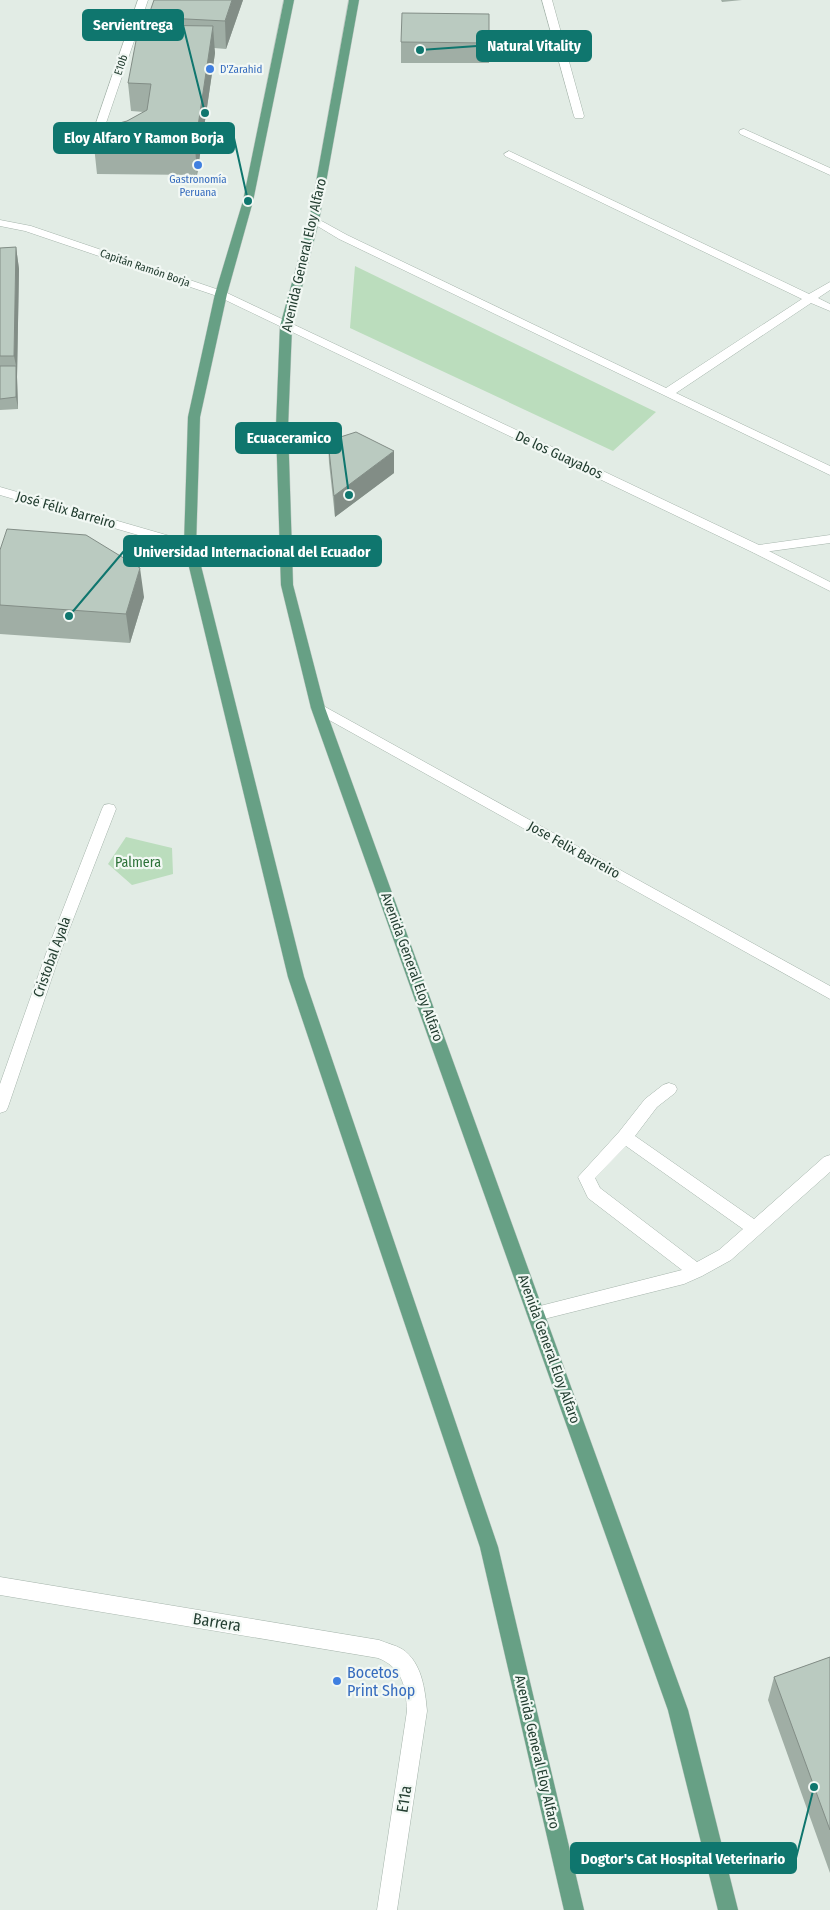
<svg xmlns="http://www.w3.org/2000/svg" width="830" height="1910" font-family="'Fira Sans Condensed',sans-serif">
<style>
.green{fill:#bbddbd}
.lines{fill:none;stroke-linecap:round;stroke-linejoin:round}
.service-casing{stroke:#a5b4ab;stroke-width:1}
.minor-casing{stroke:#a5b4ab;stroke-width:1}
.tertiary-casing{stroke:#a5b4ab;stroke-width:1}
.primary-casing{stroke:#c1c9c5;stroke-width:1}
.service{fill:#fff;fill-rule:evenodd}
.minor{fill:#fff;fill-rule:evenodd}
.tertiary{fill:#fff;fill-rule:evenodd}
.primary{fill:#67a085;fill-rule:evenodd}
.wall{fill:#a0aea5}
.shaded-wall{fill:#828d86}
.building{fill:#bacac0;stroke:#828d86}
.shop-dot{fill:#3f7fe0;stroke:#f2f8f4;stroke-width:2}
.labels{text-anchor:middle;dominant-baseline:central;stroke-width:4.5;stroke-linejoin:round;paint-order:stroke}
.far-street-label{font-size:11px;fill:#223d30;stroke:#f2f8f4}
.far-shop-label{font-size:11px;fill:#366cbe;stroke:#f2f8f4;text-anchor:start}
.street-label{font-size:14px;fill:#223d30;stroke:#f2f8f4}
.park-label{font-size:14px;fill:#2d7239;stroke:#f2f8f4}
.near-street-label{font-size:16px;fill:#223d30;stroke:#f2f8f4}
.near-shop-label{font-size:16px;fill:#366cbe;stroke:#f2f8f4;text-anchor:start}
.leader{fill:none;stroke:#0f766e;stroke-width:2}
.callout-dot{fill:#0f766e;stroke:#f2f8f4;stroke-width:2}
.callout{fill:#0f766e;stroke:#0f766e;stroke-width:2}
.callout-label{font-size:15px;text-anchor:middle;font-weight:bold;fill:#fff}
</style>
<rect width="100%" height="100%" fill="#e2ece5"/>
<!-- green -->
<path class="green" d="M355,266L656,412L613,451L350,328Z
M126,837L172,848L173,874L132,885L108,864Z"/>
<g class="lines">
<defs>
<path id="service" d="M669,1083L675,1085L677,1089L675,1093L657,1107L635,1136L754,1219L824,1157L830,1155V1172L731,1260L702,1276L684,1284L536,1321L530,1319L527,1314L530,1309L536,1307L682,1270L588,1198L578,1177L619,1132L645,1099L663,1085ZM626,1146L743,1229L719,1250L697,1262L600,1188L595,1178Z"/>
<path id="minor" d="M138,0H148L104,129L99,132L95,131L94,129Z
M542,0H552L584,116L583,118H575L574,116Z
M744,129L830,168V175L740,134L739,132L740,130Z
M509,151L809,294L830,282V290L818,298L830,304V311L811,303L676,393L830,466V475L339,239L309,221L314,218L318,219L347,235L666,388L802,299L505,156L504,154Z
M0,487L194,543L196,546L190,550L0,495Z
M757,545L830,582V591L752,552L751,549Z
M318,703L830,986V999L313,711L311,708L313,705Z
M109,804L114,805L116,809L62,948L8,1107L6,1111L0,1113V1084L48,948L102,809L104,805Z
M0,1577L379,1640C386,1643 395,1645 402,1649C422,1662 425,1690 427,1711L397,1910H377L407,1711C406,1687 403,1668 378,1658L0,1595Z"/>
<path id="tertiary" d="M0,220L31,226L225,292L759,545L830,535V543L757,553L752,552L217,296L25,231L0,226Z"/>
<path id="primary" d="M284,0H294L253,201L227,294L200,417L196,546L304,977L498,1547L584,1910H564L480,1547L288,977L184,546L188,417L215,294L243,201Z
M349,0H359L319,221L292,326L288,427L293,585L325,708L688,1710L738,1910H718L668,1710L311,708L281,585L276,427L280,326L309,221Z"/>
</defs>
<!-- service casing -->
<use href="#service" class="service-casing"/>
<!-- minor casing -->
<use href="#minor" class="minor-casing"/>
<!-- tertiary casing -->
<use href="#tertiary" class="tertiary-casing"/>
<!-- primary casing -->
<use href="#primary" class="primary-casing"/>
<!-- service -->
<use href="#service" class="service"/>
<!-- minor -->
<use href="#minor" class="minor"/>
<!-- tertiary -->
<use href="#tertiary" class="tertiary"/>
<!-- primary -->
<use href="#primary" class="primary"/>
</g>
<!-- wall -->
<path class="wall" d="M243,0L226,49L214,48L215,53L197,175L97,174L94,146L127,121L144,112L131,111L128,83L148,25V17Z
M721,0H742L722,2Z
M401,42L489,43V63H401Z
M16,247L19,269L17,377L18,409L0,410V248Z
M328,441L394,473L335,517L329,463Z
M0,550L144,597L130,643L0,634Z
M830,1657V1873L768,1700L774,1677Z"/>
<!-- shaded-wall -->
<path class="shaded-wall" d="M232,0H243L226,49L225,21Z
M213,26L215,53L197,175L195,146Z
M16,247L19,269L17,377L18,409L16,397V366L14,356Z
M394,451V473L335,517L334,496Z
M140,568L144,597L130,643L126,614Z"/>
<!-- building -->
<path class="building" d="M154,0H232L225,21L148,17Z
M402,13L489,14V43L401,42Z
M139,25L213,26L195,146H94L97,129L127,121L147,110L151,84L128,83Z
M16,247L14,356H0V248Z
M0,366H16V397L0,399Z
M356,432L394,451L334,496L328,441Z
M7,529L86,535L140,568L126,614L0,605V550Z
M830,1657V1830L774,1677Z"/>
<!-- markers -->
<g class="shop-dot">
<circle cx="210" cy="69" r="5"/>
<circle cx="198" cy="165" r="5"/>
<circle cx="337" cy="1681" r="5"/>
</g>
<g class="labels">
<!-- far-street labels -->
<g class="far-street-label">
<text transform="translate(121 65) rotate(-71)">E10b</text>
<text transform="translate(145 268) rotate(19)">Capitán Ramón Borja</text>
</g>
<!-- far-shop labels -->
<g class="far-shop-label">
<text x="220" y="69">D'Zarahid</text>
<text x="198" y="179" text-anchor="middle">Gastronomía<tspan x="198" dy="13">Peruana</tspan></text>
</g>
<!-- street labels -->
<g class="street-label">
<text transform="translate(304 255) rotate(-77)">Avenida General Eloy Alfaro</text>
<text transform="translate(559 455) rotate(25)">De los Guayabos</text>
<text transform="translate(66 510) rotate(16)">José Félix Barreiro</text>
<text transform="translate(574 850) rotate(29)">Jose Felix Barreiro</text>
<text transform="translate(52 957) rotate(-70)">Cristobal Ayala</text>
<text transform="translate(412 967) rotate(70)">Avenida General Eloy Alfaro</text>
<text transform="translate(549 1349) rotate(70)">Avenida General Eloy Alfaro</text>
<text transform="translate(537 1752) rotate(77)">Avenida General Eloy Alfaro</text>
</g>
<!-- park labels -->
<g class="park-label">
<text x="138" y="862">Palmera</text>
</g>
<!-- near-street labels -->
<g class="near-street-label">
<text transform="translate(217 1622) rotate(9)">Barrera</text>
<text transform="translate(404 1799) rotate(-81)">E11a</text>
</g>
<!-- near-shop labels -->
<g class="near-shop-label">
<text x="347" y="1672">Bocetos<tspan x="347" dy="18">Print Shop</tspan></text>
</g>
</g>
<!-- callouts -->
<path class="leader" d="M205 113L183 25M420 50L477 46M248 201L234 138M349 495L341 438M69 616L124 551M814 1787L796 1858"/>
<g class="callout-dot">
<circle cx="205" cy="113" r="5"/>
<circle cx="420" cy="50" r="5"/>
<circle cx="248" cy="201" r="5"/>
<circle cx="349" cy="495" r="5"/>
<circle cx="69" cy="616" r="5"/>
<circle cx="814" cy="1787" r="5"/>
</g>
<g class="callout">
<rect x="83" y="10" width="100" height="30" rx="5"/>
<rect x="477" y="31" width="114" height="30" rx="5"/>
<rect x="54" y="123" width="180" height="30" rx="5"/>
<rect x="236" y="423" width="105" height="30" rx="5"/>
<rect x="124" y="536" width="257" height="30" rx="5"/>
<rect x="571" y="1843" width="225" height="30" rx="5"/>
</g>
<g class="callout-label">
<text x="133" y="30">Servientrega</text>
<text x="534" y="51">Natural Vitality</text>
<text x="144" y="143">Eloy Alfaro Y Ramon Borja</text>
<text x="289" y="443">Ecuaceramico</text>
<text x="252" y="557">Universidad Internacional del Ecuador</text>
<text x="683" y="1864">Dogtor's Cat Hospital Veterinario</text>
</g>
</svg>
